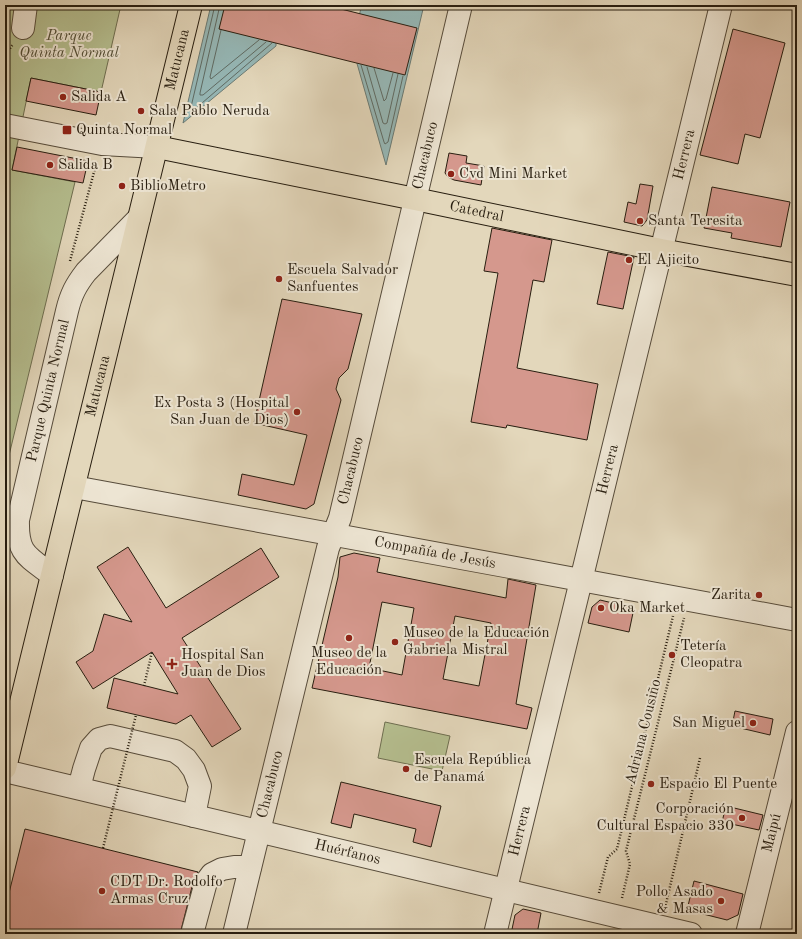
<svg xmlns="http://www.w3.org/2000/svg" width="802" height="939" font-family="'Old Standard TT',serif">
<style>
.green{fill:#b5be8f;stroke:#6e6e50}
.water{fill:#96b8b7;stroke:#6a7a74}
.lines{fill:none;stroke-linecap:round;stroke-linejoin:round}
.shore{stroke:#5f6b64;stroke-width:1}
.building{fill:#d5988d;stroke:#281e10;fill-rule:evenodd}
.minor-casing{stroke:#574c3b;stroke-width:24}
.major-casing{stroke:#281e10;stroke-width:24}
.path{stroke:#281e10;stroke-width:2.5;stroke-dasharray:1 2;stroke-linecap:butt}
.minor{stroke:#ede5d3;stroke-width:22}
.major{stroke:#e3d7bb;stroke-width:22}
.path-bridge{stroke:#281e10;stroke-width:2.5;stroke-dasharray:1 2;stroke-linecap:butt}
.poi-dot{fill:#8f2418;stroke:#ede5d3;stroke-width:1.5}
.labels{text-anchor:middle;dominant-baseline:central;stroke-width:4;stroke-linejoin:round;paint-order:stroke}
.park-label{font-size:15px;font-style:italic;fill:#524e36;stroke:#ede5d3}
.street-label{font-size:15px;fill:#281e10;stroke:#ede5d3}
.poi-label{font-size:15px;fill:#281e10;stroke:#ede5d3;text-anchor:start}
</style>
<rect width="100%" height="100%" fill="#e3d7bb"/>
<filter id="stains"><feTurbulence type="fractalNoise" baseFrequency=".005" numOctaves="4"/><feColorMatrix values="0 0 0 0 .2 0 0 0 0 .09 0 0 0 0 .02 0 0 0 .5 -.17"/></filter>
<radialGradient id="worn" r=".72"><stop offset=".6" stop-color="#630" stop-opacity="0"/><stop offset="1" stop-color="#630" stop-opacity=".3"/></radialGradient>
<!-- green -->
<path class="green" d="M5,5H121L101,92L31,78L12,170L75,182L5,472Z
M385,722L450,736L442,771L378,758Z"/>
<!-- water -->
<path class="water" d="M211,5H276V46L183,123Z
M366,5H424L386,165L352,46L361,8Z"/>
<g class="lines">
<!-- shore -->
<path class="shore" d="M215,5L191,107L192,109H195L272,43
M220,5L200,93V95H203L266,42
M221,30L210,77L211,79L259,40
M361,65L384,142L385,144L388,142L403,76
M367,67L383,123L385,124L387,123L398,74
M374,68L384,101L386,99L393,73"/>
</g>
<!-- building -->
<path class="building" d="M225,5H325L417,28L405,75L219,29Z
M733,29L785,43L760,138L745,134L738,164L700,155Z
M31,78L101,92L96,115L26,101Z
M17,147L88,161L83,183L12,170Z
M449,153L467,156L466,163L484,166L481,185L454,180L448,177L445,173Z
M640,184L653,186L647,220L642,226L624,222L628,202L636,204Z
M712,187L790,202L781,247L731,238L732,233L704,228Z
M492,228L552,240L544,282L533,280L517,368L598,384L587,440L507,425L506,428L471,422L498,273L484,271Z
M608,252L634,257L623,309L597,304Z
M282,299L362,314L348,369L339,378L336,389L341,400L314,504L306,509L238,495L242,474L294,485L307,435L254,423Z
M128,547L166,608L261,548L279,577L182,638L241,729L212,747L191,715L176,724L107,708L114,678L178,694L152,652L93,689L76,662L93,651L104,614L132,622L97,567Z
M354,553L380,558L377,572L506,598L508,579L536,585L516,704L532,708L527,729L312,688L338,577L340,557ZM382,602L414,608L402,675L369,668ZM455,616L491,623L479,686L443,679Z
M600,600L634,608L629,632L588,623L592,607Z
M735,711L773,719L770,735L732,726Z
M341,782L441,806L431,847L413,842L416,829L354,814L351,828L331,823Z
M726,806L763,815L759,830L722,822Z
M25,829L198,872L194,879L180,934H5V909Z
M694,881L743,894L738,915L727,920L687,910Z
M523,909L541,913L537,934H511L515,915Z"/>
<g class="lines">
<defs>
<g id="minor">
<path d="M23,28L26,5"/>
<path d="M5,125L102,144L157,147"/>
<path id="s1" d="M74,487C315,530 556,576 797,620"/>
<path id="s2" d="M52,575C27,556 17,554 18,520L67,311C71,294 76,285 86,272L139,218"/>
<path id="s3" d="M5,771L691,934"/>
<path d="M79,788L84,769L91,748L99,739L110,736L175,751L186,759L194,770L200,786L194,816"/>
<path d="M192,934L206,882L212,874L222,869L234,867H250"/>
<path id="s4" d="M234,934L328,548L340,518L461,5"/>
<path id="s5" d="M495,934L721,5"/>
<path id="s6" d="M747,934L797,732"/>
</g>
<g id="major">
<path id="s7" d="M157,147L415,199L661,250L797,275"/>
<path id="s8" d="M5,768L191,5"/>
</g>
</defs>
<!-- minor casing -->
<use href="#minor" class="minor-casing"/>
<!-- major casing -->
<use href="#major" class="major-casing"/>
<!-- path -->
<path class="path" d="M5,56L13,44
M70,261L97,161
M144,686L152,652
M599,893L608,857L617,849L673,616
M622,898L630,864L626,851L684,618
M665,908L700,758"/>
<!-- minor -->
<use href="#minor" class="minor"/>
<!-- major -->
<use href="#major" class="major"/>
<!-- path-bridge -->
<path class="path-bridge" d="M103,848L136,715"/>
</g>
<!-- markers -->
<g class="poi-dot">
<circle cx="63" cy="97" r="4"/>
<circle cx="141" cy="111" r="4"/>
<rect x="62" y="125" width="10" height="10" rx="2"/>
<circle cx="50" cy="165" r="4"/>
<circle cx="451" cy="174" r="4"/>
<circle cx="122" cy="186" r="4"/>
<circle cx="640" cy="221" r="4"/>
<circle cx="629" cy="260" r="4"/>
<circle cx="279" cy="279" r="4"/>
<circle cx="297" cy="412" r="4"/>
<circle cx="759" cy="595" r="4"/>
<circle cx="601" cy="608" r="4"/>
<circle cx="349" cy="638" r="4"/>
<circle cx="395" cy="642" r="4"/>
<circle cx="672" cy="655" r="4"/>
<path d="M170 658h4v4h4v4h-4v4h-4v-4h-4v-4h4z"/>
<circle cx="753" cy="723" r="4"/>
<circle cx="406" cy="769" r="4"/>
<circle cx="651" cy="784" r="4"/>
<circle cx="742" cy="818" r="4"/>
<circle cx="102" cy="891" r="4"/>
<circle cx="721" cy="901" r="4"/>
</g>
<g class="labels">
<!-- park labels -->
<g class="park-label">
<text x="69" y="36">Parque<tspan x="69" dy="17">Quinta Normal</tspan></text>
</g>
<!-- street labels -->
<g class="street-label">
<text stroke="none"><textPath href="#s8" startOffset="729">Matucana</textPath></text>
<text stroke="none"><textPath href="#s4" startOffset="802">Chacabuco</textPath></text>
<text stroke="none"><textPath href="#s5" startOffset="802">Herrera</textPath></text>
<text stroke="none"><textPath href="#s7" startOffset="326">Catedral</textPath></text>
<text stroke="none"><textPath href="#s8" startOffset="393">Matucana</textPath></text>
<text stroke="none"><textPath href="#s2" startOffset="202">Parque Quinta Normal</textPath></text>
<text stroke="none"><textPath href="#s5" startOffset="478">Herrera</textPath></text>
<text stroke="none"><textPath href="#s4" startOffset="478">Chacabuco</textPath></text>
<text stroke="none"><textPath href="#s1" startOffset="367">Compañía de Jesús</textPath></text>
<text transform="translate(644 732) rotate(-76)">Adriana Cousiño</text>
<text stroke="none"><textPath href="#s4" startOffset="154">Chacabuco</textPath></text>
<text stroke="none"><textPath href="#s5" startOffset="106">Herrera</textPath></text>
<text stroke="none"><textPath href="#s6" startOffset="104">Maipú</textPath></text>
<text stroke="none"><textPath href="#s3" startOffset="352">Huérfanos</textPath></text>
</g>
<!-- poi labels -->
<g class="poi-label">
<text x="71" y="97">Salida A</text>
<text x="149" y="111">Sala Pablo Neruda</text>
<text x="76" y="130">Quinta Normal</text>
<text x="58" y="165">Salida B</text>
<text x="459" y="174">Cvd Mini Market</text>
<text x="130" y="186">BiblioMetro</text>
<text x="648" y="221">Santa Teresita</text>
<text x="637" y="260">El Ajicito</text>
<text x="287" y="270">Escuela Salvador<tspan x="287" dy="17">Sanfuentes</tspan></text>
<text x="289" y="403" text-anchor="end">Ex Posta 3 (Hospital<tspan x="289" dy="17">San Juan de Dios)</tspan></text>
<text x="751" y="595" text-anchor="end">Zarita</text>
<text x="609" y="608">Oka Market</text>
<text x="403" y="633">Museo de la Educación<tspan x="403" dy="17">Gabriela Mistral</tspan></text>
<text x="680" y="646">Tetería<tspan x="680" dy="17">Cleopatra</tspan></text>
<text x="349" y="653" text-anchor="middle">Museo de la<tspan x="349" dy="17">Educación</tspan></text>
<text x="181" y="655">Hospital San<tspan x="181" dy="17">Juan de Dios</tspan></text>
<text x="745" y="723" text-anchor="end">San Miguel</text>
<text x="414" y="760">Escuela República<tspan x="414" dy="17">de Panamá</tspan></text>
<text x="659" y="784">Espacio El Puente</text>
<text x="734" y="809" text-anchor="end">Corporación<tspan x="734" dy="17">Cultural Espacio 330</tspan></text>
<text x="110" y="882">CDT Dr. Rodolfo<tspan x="110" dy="17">Armas Cruz</tspan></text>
<text x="713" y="892" text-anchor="end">Pollo Asado<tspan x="713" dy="17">&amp; Masas</tspan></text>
</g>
</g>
<!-- margin -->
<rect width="802" height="939" fill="none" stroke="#e3d7bb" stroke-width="20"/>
<rect x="6" y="6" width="790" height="927" fill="none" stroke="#281e10" stroke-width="2"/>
<rect x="10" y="10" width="782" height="919" fill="none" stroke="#281e10"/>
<rect width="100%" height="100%" filter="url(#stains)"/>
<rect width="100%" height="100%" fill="url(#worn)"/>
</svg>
